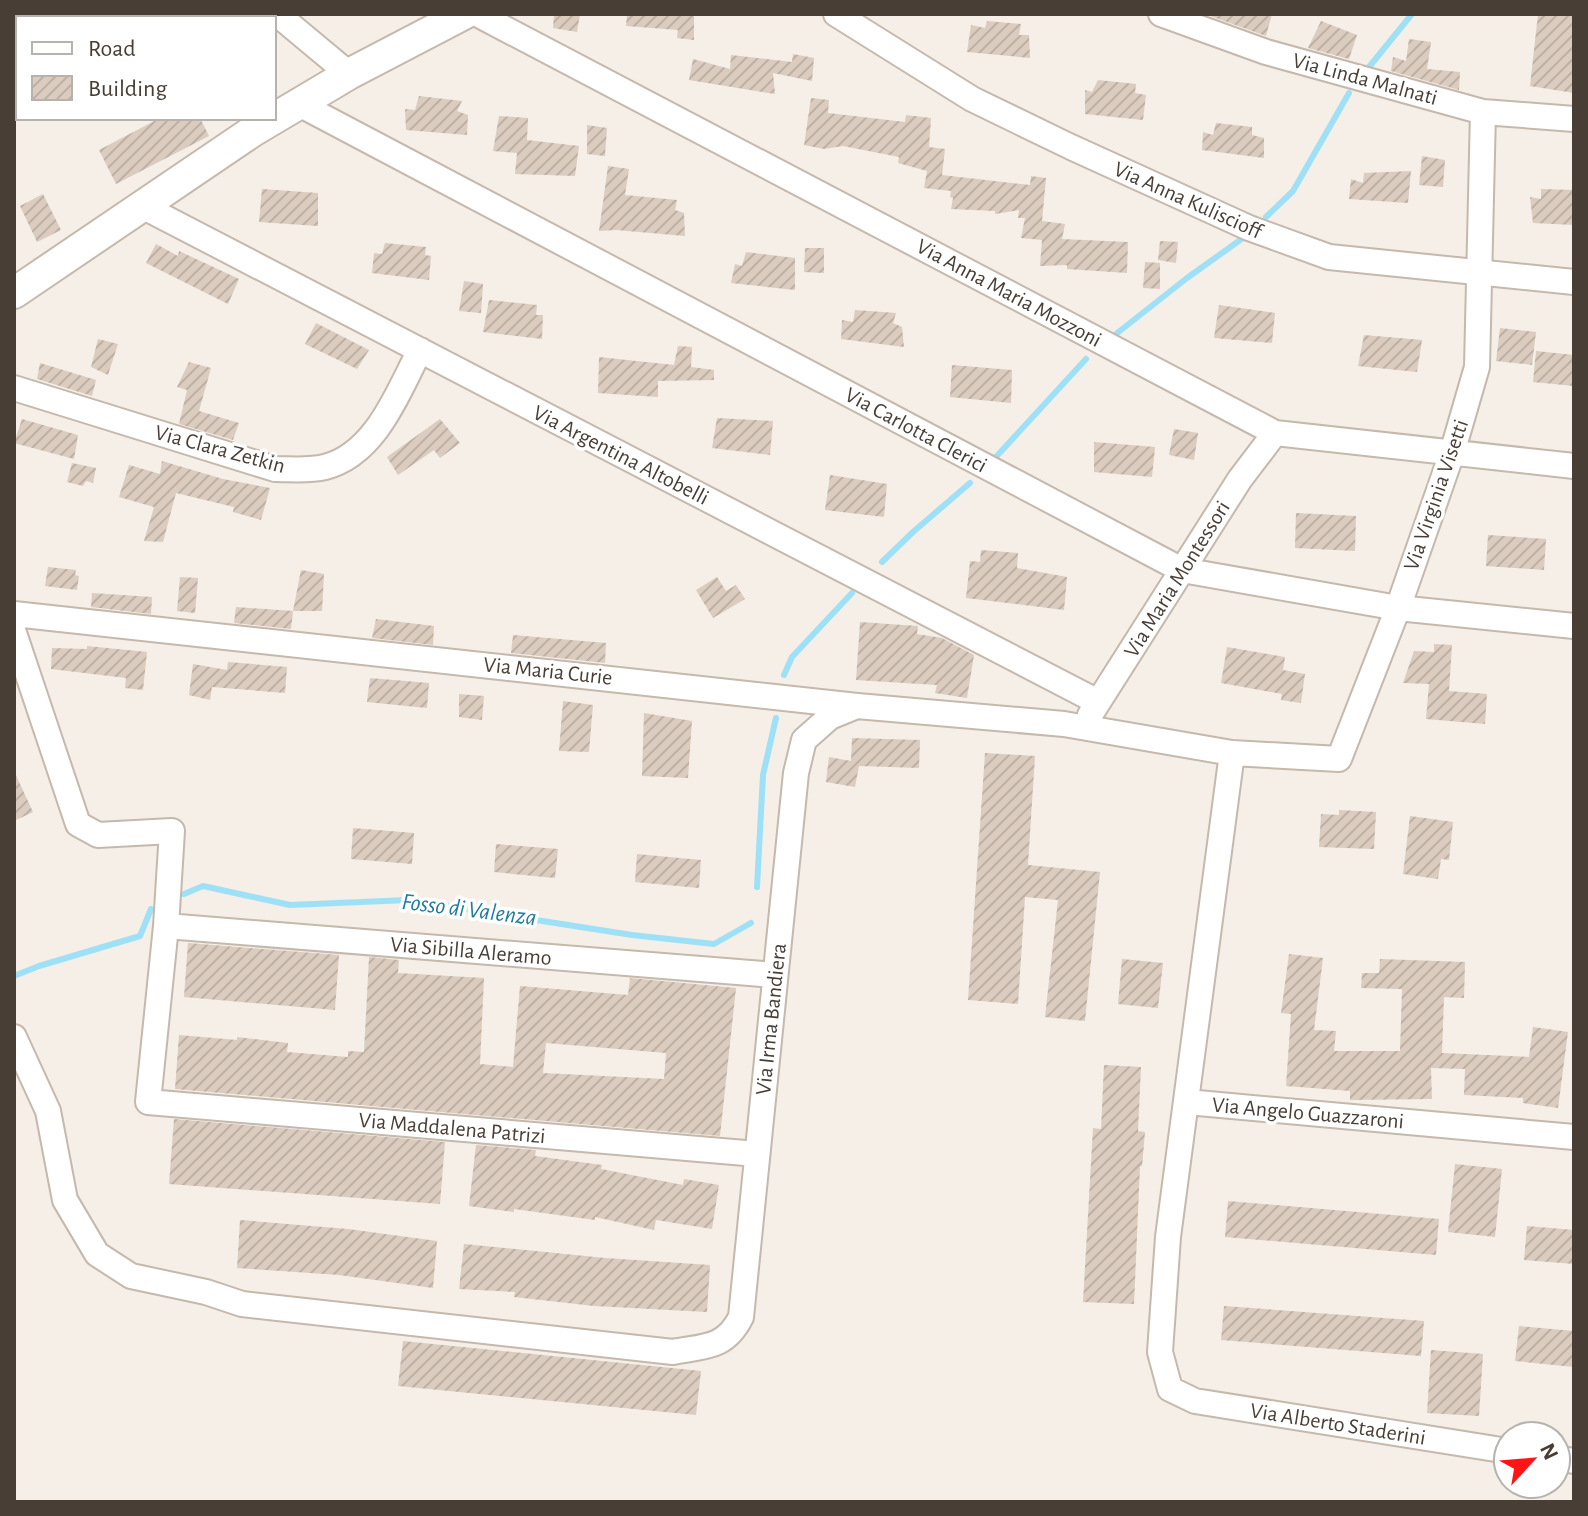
<svg xmlns="http://www.w3.org/2000/svg" width="1588" height="1516" font-family="'Alegreya Sans',sans-serif">
<style>
.lines{fill:none;stroke-linecap:round;stroke-linejoin:round}
.stream{stroke:#9ee1f7;stroke-width:6}
.building{fill:url(#building-hatch);fill-rule:evenodd}
.minor-casing{stroke:#c5b8ac;stroke-width:28}
.tertiary-casing{stroke:#c5b8ac;stroke-width:34}
.minor{stroke:#fff;stroke-width:24}
.tertiary{stroke:#fff;stroke-width:30}
.labels{text-anchor:middle;dominant-baseline:central;stroke-width:7;stroke-linejoin:round;paint-order:stroke}
.street-label{font-size:22px;fill:#493e35;stroke:#fff}
.water-label{font-size:24px;font-style:italic;fill:#1f7b9e;stroke:#fff}
</style>
<defs>
<pattern id="building-hatch" width="6" height="6" patternUnits="userSpaceOnUse" patternTransform="scale(2)"><rect width="6" height="6" fill="#dbccbf"/><path d="M-1 1l2-2M0 6l6-6M5 7l2-2" fill="none" stroke="#bdb0a5"/></pattern>
</defs>
<rect width="100%" height="100%" fill="#f5efe7"/>
<g class="lines">
<!-- stream -->
<path class="stream" d="M1365,72L1412,14
M1266,217L1293,191L1349,93
M1116,334L1187,278L1243,238
M995,458L1086,359
M882,562L913,532L970,483
M784,675L792,657L852,593
M757,887L763,775L776,718
M184,894L203,886L290,905L408,900L632,935L714,944L751,923
M14,976L39,966L140,936L151,909"/>
</g>
<!-- building -->
<path class="building" d="M554,14H580L577,32L553,28Z
M627,14H694V40L677,38L678,30L626,26Z
M1205,14H1272L1266,36Z
M1538,14H1574V93L1530,86Z
M987,21L1021,24L1019,35H1029L1030,58L967,52L971,25L985,28Z
M1321,21L1357,35L1349,59L1308,48Z
M1409,39L1431,42L1427,69L1460,72L1459,90L1391,71L1393,57L1406,61Z
M793,54L814,58L812,81L773,73L775,94L689,80L693,59L730,69L731,55L792,62Z
M1098,80L1136,84L1135,93L1146,95L1143,120L1085,114V90L1092,92Z
M419,96L462,101L457,111L468,115L467,135L406,130L405,109L415,110Z
M811,98L829,100L828,113L905,122L906,115L931,118L929,147L945,149L942,175L1030,185L1031,176L1046,178L1042,221L1065,224L1062,239L1128,242L1127,273L1067,269V265L1040,266L1042,240L1021,238L1025,218H1018L1019,210L995,214V211L951,209L953,198L950,197L951,191L924,188L927,171L898,163L899,157L843,146L824,149L804,145Z
M499,116L528,118L527,140L579,146L575,176L515,174L517,153L493,151Z
M160,118H200L209,136L116,184L99,150Z
M1216,123L1252,127V135L1264,138V158L1202,150L1203,132L1213,135Z
M587,125L607,128L605,156L587,154Z
M1422,156L1445,160L1443,187L1419,185Z
M608,166L629,169L625,195L677,200L675,210L684,213L685,236L616,230L599,231Z
M1411,171L1408,203L1349,199L1351,179L1363,183L1364,173Z
M262,189L318,193V226L259,222Z
M1541,189L1574,190V225L1533,223L1530,197L1541,199Z
M43,194L61,230L37,242L20,206Z
M1160,241L1178,242L1176,263L1158,260Z
M385,243L426,247L425,255L431,256L429,280L372,273L374,253L382,254Z
M156,244L178,256L179,251L239,279L228,304L146,263Z
M805,248H824V273L804,272Z
M746,252L795,258V290L731,283L735,264L742,266Z
M1145,262L1160,263V289L1143,288Z
M464,281L483,284L481,313L459,311Z
M489,300L537,305L536,315H543L542,339L483,332Z
M1219,305L1275,313L1272,343L1214,338Z
M855,310L896,313L893,323L902,327L904,347L841,339L842,320L853,322Z
M316,323L369,350L357,369L305,344Z
M1500,328L1536,332L1532,365L1496,361Z
M1364,335L1422,340L1417,372L1358,366Z
M98,339L118,344L108,375L91,367Z
M678,346L692,347L691,367L714,370V380L658,381V397L598,393L599,357L674,365Z
M1536,351L1574,355V386L1533,382Z
M189,362L211,368L199,411L239,423L233,440L179,424L187,390L177,387Z
M40,363L96,380L92,396L37,379Z
M952,365L1012,370L1011,403L950,397Z
M717,418L773,421L770,455L712,448Z
M22,419L78,435L74,459L14,443Z
M440,419L460,443L440,458L434,450L398,475L387,457Z
M1174,429L1198,433L1194,460L1169,455Z
M1094,442L1155,447L1152,477L1094,472Z
M162,461L223,479L270,488L261,520L233,512L234,507L176,493L163,542L144,541L154,507L119,497L129,465L160,474Z
M72,463L96,468L93,483L86,481L83,486L67,482Z
M830,475L887,484L884,517L825,510Z
M1296,513L1356,516L1355,551L1295,548Z
M1488,535L1546,539L1544,570L1486,566Z
M981,550L1018,553L1017,568L1067,577L1064,610L966,598L970,561L980,562Z
M48,567L76,570L75,575L79,576L77,590L45,586Z
M301,570L324,574L322,611H293Z
M180,577L198,578L195,613L177,611Z
M717,577L726,591L736,585L745,599L713,618L696,590Z
M92,593L152,597L151,614L91,607Z
M236,607L293,611L291,629L234,623Z
M376,619L434,626L433,645L372,638Z
M860,622L918,626L917,634L942,638L974,655L967,698L935,693L937,685L856,680Z
M513,635L606,643L605,663L511,653Z
M1434,644L1452,645L1449,691L1487,694L1485,724L1426,719L1429,684L1403,683L1414,651L1434,652Z
M87,646L147,652L143,690L125,688L126,678L51,669L52,648L87,649Z
M1227,647L1285,657L1283,670L1305,674L1301,703L1281,700L1282,694L1221,683Z
M228,662L287,667L285,693L212,687L210,700L189,695L193,664L227,670Z
M370,678L429,683L427,708L367,702Z
M459,694L484,696L482,720L459,717Z
M563,701L593,705L589,752L559,751Z
M644,713L692,721L688,778L642,776Z
M852,738L920,740L919,768L859,766L855,787L826,782L829,757L851,761Z
M985,753L1035,756L1028,865L1100,872L1085,1021L1045,1017L1058,900L1025,897L1018,1004L968,1000Z
M14,771L33,812L14,821Z
M1339,810L1376,812L1374,849L1319,847L1321,814L1339,815Z
M1410,816L1453,822L1449,860L1441,859L1438,879L1403,874Z
M353,828L414,833L412,864L351,859Z
M496,844L558,849L555,878L494,872Z
M637,854L701,860L699,888L635,882Z
M188,943L339,955L335,1010L184,997Z
M1289,954L1323,958L1314,1030L1336,1031L1334,1051H1400L1402,989L1361,988L1362,973H1379L1380,959L1465,962L1464,998L1444,997L1442,1053L1529,1057L1533,1027L1568,1032L1558,1108L1523,1103V1098L1464,1095L1465,1069L1431,1068L1432,1099L1350,1100V1091L1286,1086L1291,1014L1281,1013Z
M369,957L399,960L398,973L484,978L480,1064L513,1067L520,986L628,995L630,978L736,988L720,1136L175,1089L179,1035L237,1040V1037L288,1043L287,1052L348,1057V1051L364,1052ZM546,1043L666,1053L664,1079L543,1073Z
M1122,959L1163,963L1158,1008L1118,1004Z
M1104,1065L1141,1067L1138,1131L1145,1132L1142,1166H1140L1134,1304L1083,1302L1093,1128L1101,1129Z
M174,1119L445,1142L440,1204L169,1184Z
M476,1145L536,1150L535,1156L602,1165L601,1169L683,1185L684,1179L719,1185L712,1229L656,1220L654,1230L595,1217V1220L514,1209V1212L469,1206Z
M1455,1164L1502,1169L1495,1237L1448,1232Z
M1228,1201L1439,1219L1436,1255L1225,1237Z
M240,1220L348,1229L437,1241L433,1288L339,1275L237,1268Z
M1527,1226L1574,1230V1264L1524,1260Z
M464,1244L605,1258L710,1265L707,1312L594,1306L514,1297L515,1292L459,1289Z
M1224,1306L1424,1321L1421,1356L1221,1340Z
M1519,1326L1574,1331V1367L1515,1361Z
M403,1341L701,1371L696,1415L398,1386Z
M1431,1350L1483,1354L1479,1416L1427,1413Z"/>
<g class="lines">
<defs>
<path id="minor" d="M277,14L349,74
M477,14L1275,433L1574,466
M836,14L972,99L1071,147L1249,228L1329,257L1574,282
M1161,14L1266,52L1483,112L1574,119
M58,18L65,14
M14,42L18,40
M299,104L1182,570L1398,608L1574,626
M1483,112L1477,367L1452,453L1398,608L1339,759L1232,753L1168,1237L1160,1352L1170,1389L1195,1401L1508,1451
M144,207L1098,702
M14,388L275,469C292,469 308,471 325,467C376,454 398,392 420,350
M14,614L857,706L1064,724L1232,753
M14,633L78,824L98,835L172,831L166,926L148,1102L757,1154
M1090,715L1240,479L1275,433
M166,926L775,975
M14,1037L48,1111L65,1200L97,1254L131,1276L206,1292L242,1304L673,1352C704,1346 725,1349 741,1317L796,773L804,740L830,717L857,706
M1187,1102L1574,1137
M1556,1458L1574,1461"/>
<path id="tertiary" d="M14,293L253,131L349,74L464,14"/>
</defs>
<!-- minor casing -->
<use href="#minor" class="minor-casing"/>
<!-- tertiary casing -->
<use href="#tertiary" class="tertiary-casing"/>
<!-- minor -->
<use href="#minor" class="minor"/>
<!-- tertiary -->
<use href="#tertiary" class="tertiary"/>
</g>
<g class="labels">
<!-- street labels -->
<g class="street-label">
<text transform="translate(1365 79) rotate(15)">Via Linda Malnati</text>
<text transform="translate(1188 200) rotate(24)">Via Anna Kuliscioff</text>
<text transform="translate(1009 293) rotate(28)">Via Anna Maria Mozzoni</text>
<text transform="translate(916 430) rotate(28)">Via Carlotta Clerici</text>
<text transform="translate(220 449) rotate(15)">Via Clara Zetkin</text>
<text transform="translate(621 455) rotate(27)">Via Argentina Altobelli</text>
<text transform="translate(1436 495) rotate(-71)">Via Virginia Visetti</text>
<text transform="translate(1177 579) rotate(-58)">Via Maria Montessori</text>
<text transform="translate(548 671) rotate(6)">Via Maria Curie</text>
<text transform="translate(471 951) rotate(5)">Via Sibilla Aleramo</text>
<text transform="translate(771 1019) rotate(-84)">Via Irma Bandiera</text>
<text transform="translate(1308 1113) rotate(5)">Via Angelo Guazzaroni</text>
<text transform="translate(452 1128) rotate(5)">Via Maddalena Patrizi</text>
<text transform="translate(1338 1424) rotate(9)">Via Alberto Staderini</text>
</g>
<!-- water labels -->
<g class="water-label">
<text transform="translate(469 910) rotate(7)">Fosso di Valenza</text>
</g>
</g>
<!-- border -->
<rect width="1588" height="1516" fill="none" stroke="#493e35" stroke-width="32"/>
<!-- legend -->
<rect x="16" y="16" width="260" height="104" fill="#ffffff" stroke="#b6b2ae" stroke-width="2"/>
<rect x="32" y="42" width="40" height="12" fill="#ffffff" stroke="#b6b2ae" stroke-width="2"/>
<text x="88" y="56" font-size="24" fill="#493e35">Road</text>
<rect x="32" y="76" width="40" height="24" fill="url(#building-hatch)" stroke="#b6b2ae" stroke-width="2"/>
<text x="88" y="96" font-size="24" fill="#493e35">Building</text>
<!-- north arrow -->
<g transform="translate(1532 1460) rotate(64)"><circle r="38" fill="#ffffff" stroke="#b6b2ae" stroke-width="2"/>
<path d="M0-6L14 30L0 20L-14 30Z" fill="#ff1516"/>
<text y="-12" font-size="22" font-weight="bold" text-anchor="middle" fill="#493e35">N</text>
</g>
</svg>
